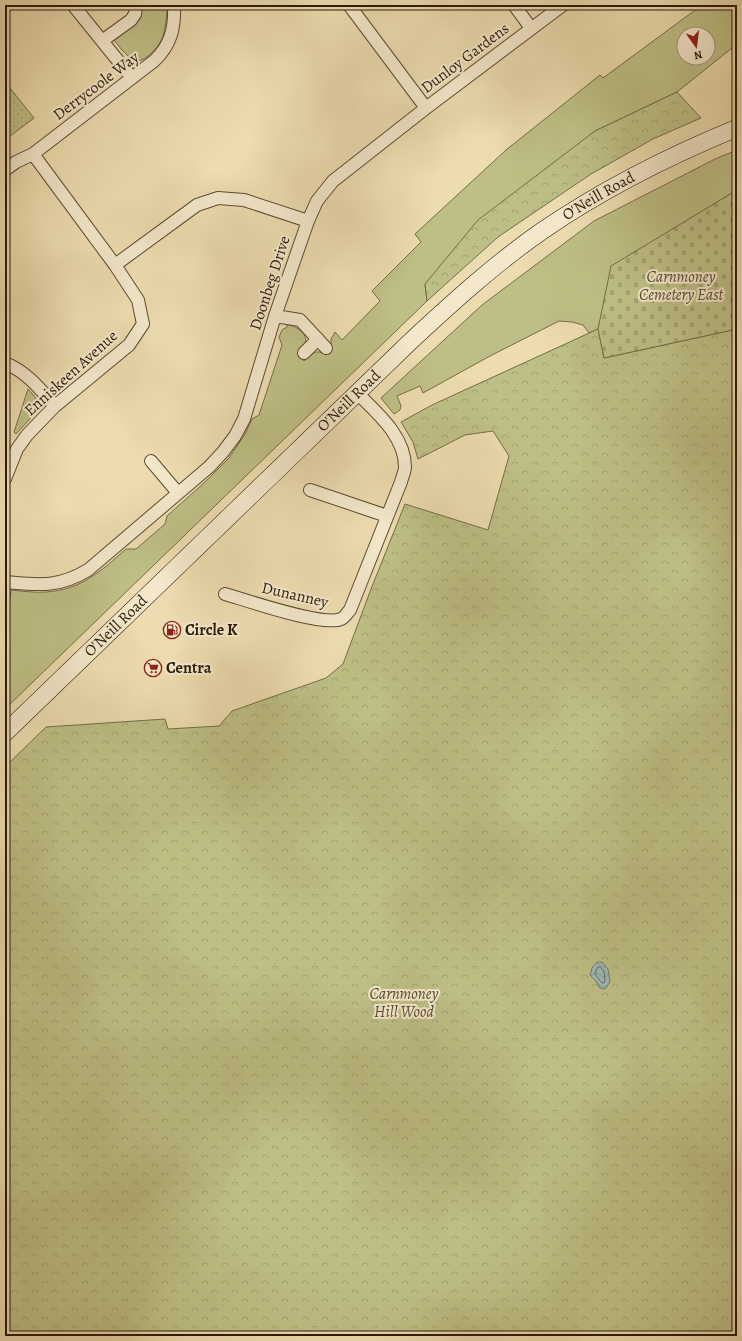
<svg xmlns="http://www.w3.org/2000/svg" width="742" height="1341" font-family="Alegreya,serif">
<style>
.grass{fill:#bebf86;stroke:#746d48;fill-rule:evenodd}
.forest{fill:url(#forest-crowns);stroke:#746d48}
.cemetery{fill:url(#cemetery-stones);stroke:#746d48}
.park{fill:url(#park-dots);stroke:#746d48}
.water{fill:url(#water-waves);stroke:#6f7a71}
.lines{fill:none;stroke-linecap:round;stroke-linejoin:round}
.shore{stroke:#646a60;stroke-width:1}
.street-casing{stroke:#5b4b32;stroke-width:14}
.secondary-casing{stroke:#2b1b09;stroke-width:18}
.street{stroke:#f3e8cb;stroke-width:12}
.secondary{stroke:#f3e8cb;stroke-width:17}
.labels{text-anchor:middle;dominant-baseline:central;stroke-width:4;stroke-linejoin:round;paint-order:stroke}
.street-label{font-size:16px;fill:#2b1b09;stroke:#f3e8cb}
.park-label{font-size:16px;font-style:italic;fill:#574c2e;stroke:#f3e8cb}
.poi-label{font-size:16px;font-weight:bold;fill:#2b1b09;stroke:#f3e8cb;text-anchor:start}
</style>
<defs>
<pattern id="forest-crowns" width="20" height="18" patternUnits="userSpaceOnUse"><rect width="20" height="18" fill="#bebf86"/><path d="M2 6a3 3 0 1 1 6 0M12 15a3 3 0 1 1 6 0" fill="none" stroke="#a3a472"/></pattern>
<pattern id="cemetery-stones" width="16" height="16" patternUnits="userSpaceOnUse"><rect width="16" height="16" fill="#bebf86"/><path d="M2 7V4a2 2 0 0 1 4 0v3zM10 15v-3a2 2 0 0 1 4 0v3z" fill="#a3a472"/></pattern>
<pattern id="park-dots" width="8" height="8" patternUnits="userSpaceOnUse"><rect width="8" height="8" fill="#bebf86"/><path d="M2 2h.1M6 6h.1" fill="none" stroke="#a3a472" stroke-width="1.8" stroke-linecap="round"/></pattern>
<pattern id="water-waves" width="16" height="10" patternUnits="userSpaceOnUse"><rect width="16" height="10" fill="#9db9b6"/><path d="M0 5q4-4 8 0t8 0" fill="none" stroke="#879e9b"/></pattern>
</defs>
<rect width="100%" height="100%" fill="#ecdcaf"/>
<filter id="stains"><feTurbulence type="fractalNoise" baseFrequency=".005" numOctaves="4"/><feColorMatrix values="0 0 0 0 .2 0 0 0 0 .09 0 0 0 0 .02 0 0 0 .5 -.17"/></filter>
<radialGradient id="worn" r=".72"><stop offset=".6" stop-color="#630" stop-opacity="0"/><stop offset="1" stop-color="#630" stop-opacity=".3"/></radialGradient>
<!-- grass -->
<path class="grass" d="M140,5H167C167,16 166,26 163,36C160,47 143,65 131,61V59L122,50L114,40Z
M702,5H737V44L677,92L595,131L425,284L427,301L5,709V621L9,607L11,590C23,591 35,593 46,592C81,590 101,571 126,549H136L165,524L167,516L205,482L229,458L245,434L252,419L259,415L282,345L279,337L282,330L287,327V325C295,325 309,334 305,343C304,347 300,350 297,353L304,361C312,354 316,348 326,355L331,350V339L335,332L342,340L380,301L372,291L421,242L415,234L506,150L600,75L603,78ZM684,34H708V58H684Z
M737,150V190L614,265L598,329L589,333L583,325L572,322L559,321L490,356L423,393L420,386L397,396L401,406L400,410L394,414L381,398L482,305L594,221L715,159Z
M28,389C34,395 40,402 37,411L16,434L14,432Z"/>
<!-- forest -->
<path class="forest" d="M677,92L701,118L653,139L591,174L498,237L427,301L425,284L478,220L595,131Z
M598,329L604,358L737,329V1330L732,1336H5V767L46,727L165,719L168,729L219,726L232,711L326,678L343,664L371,589L405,504L488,530L509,456L493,431L465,435L418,459L413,442L401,422L432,405Z"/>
<!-- cemetery -->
<path class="cemetery" d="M737,190V329L604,358L598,329L611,266Z"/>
<!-- park -->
<path class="park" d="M5,82L34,118L5,140Z"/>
<!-- water -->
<path class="water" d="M597,962H602L608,969L610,982L605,989L600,988L596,981L590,975L592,968Z"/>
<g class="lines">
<!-- shore -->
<path class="shore" d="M598,967H600L604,971L605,981L604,983H602L595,974Z"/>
<defs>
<path id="street" d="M73,5L132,78
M349,5L426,108
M514,5L531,28
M102,41L131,20L135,14L136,5
M5,170L16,162L33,154L154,61C171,45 175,28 174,5
M115,265L197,205L218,198L244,200L308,221
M275,316L300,320L326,348
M304,353L318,339
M5,363C27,372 40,389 55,406
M151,461L178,493
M5,479L17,449L27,435L55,406L129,345L143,324L138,300L115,265L33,154
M310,490L387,516
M5,582C39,585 58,588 88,570L209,467L223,452L235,436L244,419L275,316L308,221L317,201L333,181L426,108L563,5
M225,594C246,600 323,627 341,619C344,618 347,613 350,610L401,482C402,477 405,472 405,467C405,436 377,413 357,393"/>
<g id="secondary">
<path id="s1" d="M5,733L412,340C454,301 496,263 542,231C603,189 669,156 737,128"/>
</g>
</defs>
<!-- street casing -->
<use href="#street" class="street-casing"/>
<!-- secondary casing -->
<use href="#secondary" class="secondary-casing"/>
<!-- street -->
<use href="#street" class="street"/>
<!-- secondary -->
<use href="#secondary" class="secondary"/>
</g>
<!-- icons -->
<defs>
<symbol id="fuel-ring" viewBox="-11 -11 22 22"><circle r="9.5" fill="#f3e8cb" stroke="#8f2418" stroke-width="1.5"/><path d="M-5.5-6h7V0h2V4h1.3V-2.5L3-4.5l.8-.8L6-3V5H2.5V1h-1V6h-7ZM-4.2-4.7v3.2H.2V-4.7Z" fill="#8f2418"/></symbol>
<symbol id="supermarket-ring" viewBox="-11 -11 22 22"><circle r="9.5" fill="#f3e8cb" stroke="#8f2418" stroke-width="1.5"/><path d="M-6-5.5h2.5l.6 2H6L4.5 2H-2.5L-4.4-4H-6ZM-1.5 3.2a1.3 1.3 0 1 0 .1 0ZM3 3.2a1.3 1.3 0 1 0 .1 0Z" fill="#8f2418"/></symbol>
</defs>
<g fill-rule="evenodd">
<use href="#fuel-ring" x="162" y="620" width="20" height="20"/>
<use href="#supermarket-ring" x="143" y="658" width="20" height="20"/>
</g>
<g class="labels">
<!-- street labels -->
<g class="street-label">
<text transform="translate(465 58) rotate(-37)">Dunloy Gardens</text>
<text transform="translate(96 86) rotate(-37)">Derrycoole Way</text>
<text stroke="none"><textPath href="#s1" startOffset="802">O'Neill Road</textPath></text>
<text transform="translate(270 283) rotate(-72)">Doonbeg Drive</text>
<text transform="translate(71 373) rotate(-42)">Enniskeen Avenue</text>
<text stroke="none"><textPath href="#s1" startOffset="478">O'Neill Road</textPath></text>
<text transform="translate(295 595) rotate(13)">Dunanney</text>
<text stroke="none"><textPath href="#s1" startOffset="154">O'Neill Road</textPath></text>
</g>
<!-- park labels -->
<g class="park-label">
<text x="681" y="277">Carnmoney<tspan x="681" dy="18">Cemetery East</tspan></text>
<text x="404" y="994">Carnmoney<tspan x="404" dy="18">Hill Wood</tspan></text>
</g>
<!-- poi labels -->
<g class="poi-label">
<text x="185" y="630">Circle K</text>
<text x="166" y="668">Centra</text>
</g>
</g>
<!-- margin -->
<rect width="742" height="1341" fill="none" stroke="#ecdcaf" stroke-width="20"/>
<rect x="6" y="6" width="730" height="1329" fill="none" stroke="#2b1b09" stroke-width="2"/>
<rect x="10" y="10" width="722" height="1321" fill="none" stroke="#2b1b09"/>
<!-- north arrow -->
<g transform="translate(696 46) rotate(166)"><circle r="19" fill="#f3e8cb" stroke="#a3967d"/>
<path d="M0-3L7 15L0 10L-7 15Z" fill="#8f2418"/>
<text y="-6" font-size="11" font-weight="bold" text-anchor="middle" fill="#2b1b09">N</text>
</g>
<rect width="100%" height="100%" filter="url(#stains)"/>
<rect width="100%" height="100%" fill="url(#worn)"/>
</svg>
